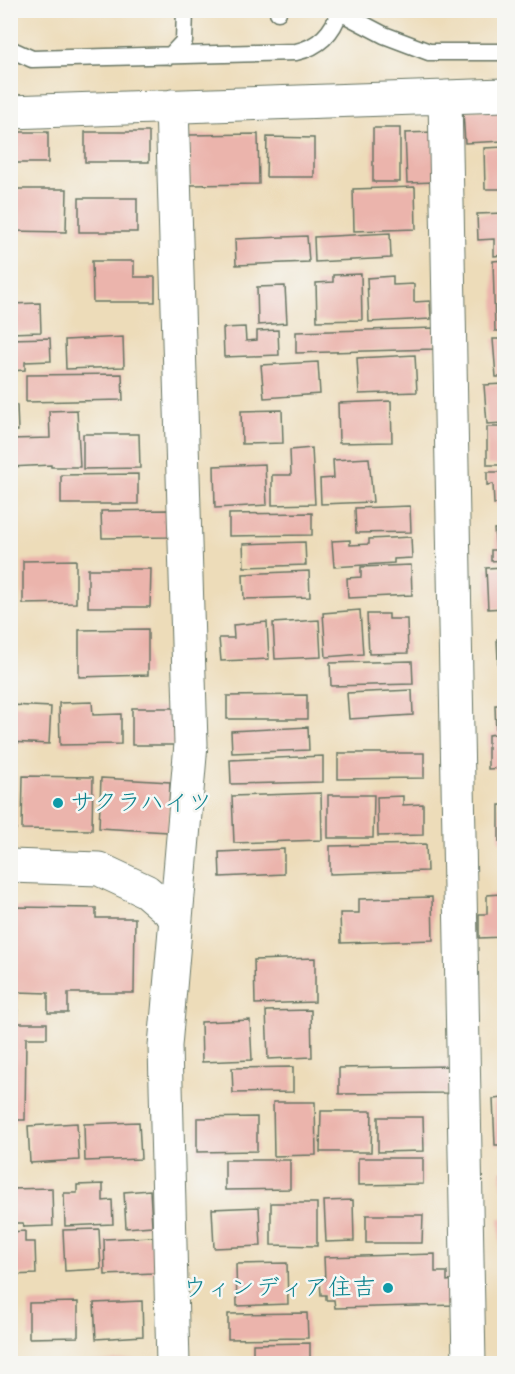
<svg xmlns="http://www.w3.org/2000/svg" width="515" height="1374" font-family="Mynerve,'Klee One',sans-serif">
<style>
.building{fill:#ebb4ac}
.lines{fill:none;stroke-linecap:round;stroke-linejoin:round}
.service-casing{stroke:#677563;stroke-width:19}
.minor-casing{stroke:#677563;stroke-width:35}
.service{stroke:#fff;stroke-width:16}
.minor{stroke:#fff;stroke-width:33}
.culture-dot{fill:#0f9aa8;stroke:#f6f6f2;stroke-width:2}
.labels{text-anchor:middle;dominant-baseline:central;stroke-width:5;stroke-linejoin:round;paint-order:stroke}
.culture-label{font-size:24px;fill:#0d838f;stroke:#f6f6f2;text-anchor:start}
</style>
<rect width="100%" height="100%" fill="#f6f6f2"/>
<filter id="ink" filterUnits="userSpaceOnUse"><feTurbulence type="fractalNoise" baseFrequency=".0167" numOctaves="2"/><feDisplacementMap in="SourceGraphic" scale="12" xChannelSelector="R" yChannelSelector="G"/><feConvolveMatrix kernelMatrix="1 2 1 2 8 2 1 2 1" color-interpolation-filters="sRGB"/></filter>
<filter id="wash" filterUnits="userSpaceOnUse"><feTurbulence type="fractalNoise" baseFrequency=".008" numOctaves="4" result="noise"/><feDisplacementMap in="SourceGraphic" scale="24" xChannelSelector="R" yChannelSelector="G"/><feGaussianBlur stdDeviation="1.35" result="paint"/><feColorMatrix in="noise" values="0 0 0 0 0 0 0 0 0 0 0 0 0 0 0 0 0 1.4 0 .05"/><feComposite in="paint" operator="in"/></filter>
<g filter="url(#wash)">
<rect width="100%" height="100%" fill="#eddcb9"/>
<g id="blocks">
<!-- building -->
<path class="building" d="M504,109V141L465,143L463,111Z
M373,128H400V182H373Z
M10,132H48V163H10Z
M85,132H149V162H85Z
M434,132L435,182L407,183L405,133Z
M258,134L259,184L190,185L189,135Z
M267,137L314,138V177H266Z
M504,147V189H485L484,148Z
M415,187L416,229L354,231L353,189Z
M13,189H67L66,232L12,231Z
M79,198H137V232H79Z
M504,213V255L494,256V239L478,240L477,214Z
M390,233L391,258L315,262L314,237Z
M307,236L309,262L236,265L235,239Z
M504,260V331H495L493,261Z
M92,261H134V277H155V302H93Z
M361,274L362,320L317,321L316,283L333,282V275Z
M393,276V285L414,284V302L430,301L431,319L369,322L367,278Z
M285,286L287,323L258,325L257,287Z
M40,303L41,332L10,333V304Z
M245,327L246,341L257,340V331L278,330L279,355L224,357L223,328Z
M434,328L435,349L296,353V332Z
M123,337L124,367L66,369L65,340Z
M50,338L51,361L25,362V370L10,371V339Z
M493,339H504V377H496Z
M415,355L417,392L359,394L357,358Z
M318,362L320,394L264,398L261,365Z
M122,374L123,400L26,402V375Z
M504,384V423L487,424L484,385Z
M391,401L392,442L339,443L338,403Z
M10,405H17L18,431H10Z
M77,410L80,467H51V465L10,467V439L50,438L49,411Z
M282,410L283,443L242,444L241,411Z
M487,427H504V465H487Z
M83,434H139L140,468L83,469Z
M312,448L315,504L272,505V475H291L290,450Z
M369,458L373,502L321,504L320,479L334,478L333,460Z
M265,464L267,505L215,508L214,466Z
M487,472H504V504H494L493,484L487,485Z
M138,474V504H61V475Z
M410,506L411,532L356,533L355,508Z
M168,510L169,537L102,538L101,511Z
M312,513V535L229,536V514Z
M504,528V560L491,561V550H496L494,529Z
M411,537L412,558L394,559V563L334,567L332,541L350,540V545L369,544V539Z
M305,542L306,565L244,567L243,544Z
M76,560V603L23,604V561Z
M411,565L412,595L348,598L347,578L361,577V567Z
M504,567V608L488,609L486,568Z
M88,569H151L150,607H88Z
M309,571L310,597L244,599L243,574Z
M360,610L363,654L326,657L323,613Z
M367,614H389V619H407L408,653L369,654Z
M319,620L321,657L275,659L273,623Z
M267,622L269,659L221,661L219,638H234L233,625Z
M148,629V675L79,677V630Z
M497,639H504V681L499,682Z
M412,661L413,684L331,686L330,663Z
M412,690L413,715L349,719L347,693Z
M307,695V719H227V696Z
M92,702L93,715L121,714V744L60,745L59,703Z
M10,705L51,707L49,744L10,742Z
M495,705H504V768L488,769V735L496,734Z
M132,708H178V745H132Z
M308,727L309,750L232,753L231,731Z
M338,753H424V778L338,779Z
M323,756V782L231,784L230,760Z
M10,776H16V829H10Z
M23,776L93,777L92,830L22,829Z
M101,778L170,782L168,832L99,828Z
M321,793L322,840L234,843L232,796Z
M328,795H374L373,838H328Z
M403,796V805L423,804V835L378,836L377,797Z
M499,805H504V841L499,842Z
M426,844L427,871L330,874V846Z
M284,849V874L220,877L219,852Z
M501,891H504V937L479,938V914H487V895L501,894Z
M432,897L433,940L341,943L340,913H359V899Z
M10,907L96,908V918H135L134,993H68V1013H48V993L18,992L17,1023H47V1038H26L25,1120H10Z
M315,958V1002L255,1004L254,960Z
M311,1010L312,1057L268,1059L266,1011Z
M250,1020L252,1060L202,1062L201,1022Z
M449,1066V1093L339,1094V1068Z
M293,1067V1092L233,1093L232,1068Z
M504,1098V1145H495L493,1099Z
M273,1102H315L316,1155L274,1156Z
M321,1111H372L371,1152H320Z
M257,1117V1151L197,1152V1118Z
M378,1117H423L424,1151L378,1152Z
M139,1122L141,1159L85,1161L84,1124Z
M77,1123L79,1160L30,1163L28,1126Z
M358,1158H423V1184L358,1185Z
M225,1160H290V1189L225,1190Z
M501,1170H504V1188H502Z
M103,1184V1201L112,1200L113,1224L65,1226L64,1193H77V1185Z
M52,1188L53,1226L24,1227L23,1223H10V1189Z
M150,1190L152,1226L126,1228L124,1192Z
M353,1200L354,1241L326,1242L324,1201Z
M271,1203H317V1246L271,1245Z
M259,1207L261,1246L214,1248L212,1209Z
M366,1215H423L422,1243H366Z
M499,1218H504V1245H500Z
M99,1229L101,1269L65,1271L63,1230Z
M25,1231V1242H35L36,1274L10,1275V1232Z
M153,1237L155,1273L105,1275L104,1239Z
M435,1254V1272H447V1281L456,1280V1305L335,1308L334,1300H326V1295H321L320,1280H325L324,1257Z
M287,1263L288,1304L237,1306L236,1264Z
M142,1301L143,1336L96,1339L94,1303Z
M78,1302V1337L29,1338V1303Z
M307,1313L308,1338L228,1339V1314Z
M310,1343V1364H253V1344Z
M134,1359V1364H86V1362Z"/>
</g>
</g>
<g filter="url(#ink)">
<use href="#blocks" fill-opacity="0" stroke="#677563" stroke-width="1.5"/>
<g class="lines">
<defs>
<path id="service" d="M278,10V12
M340,12L384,35L429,52H504
M10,49L32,59L296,52C319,47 333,33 340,10
M170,56L184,41L185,10"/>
<path id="minor" d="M445,97L469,1364
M172,106L191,744L165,1046L173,1364
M10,112L504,95
M10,866L99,869L146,891L175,916"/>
</defs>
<!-- service casing -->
<use href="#service" class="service-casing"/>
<!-- minor casing -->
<use href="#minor" class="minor-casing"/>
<!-- service -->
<use href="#service" class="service"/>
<!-- minor -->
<use href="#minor" class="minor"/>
</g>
</g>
<!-- markers -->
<g class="culture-dot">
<circle cx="58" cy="803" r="6"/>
<circle cx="388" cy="1288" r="6"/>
</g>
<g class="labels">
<!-- culture labels -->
<g class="culture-label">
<text x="70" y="803">サクラハイツ</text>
<text x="376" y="1288" text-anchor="end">ウィンディア住吉</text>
</g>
</g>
<!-- margin -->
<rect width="515" height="1374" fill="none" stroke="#f6f6f2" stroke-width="36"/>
</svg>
